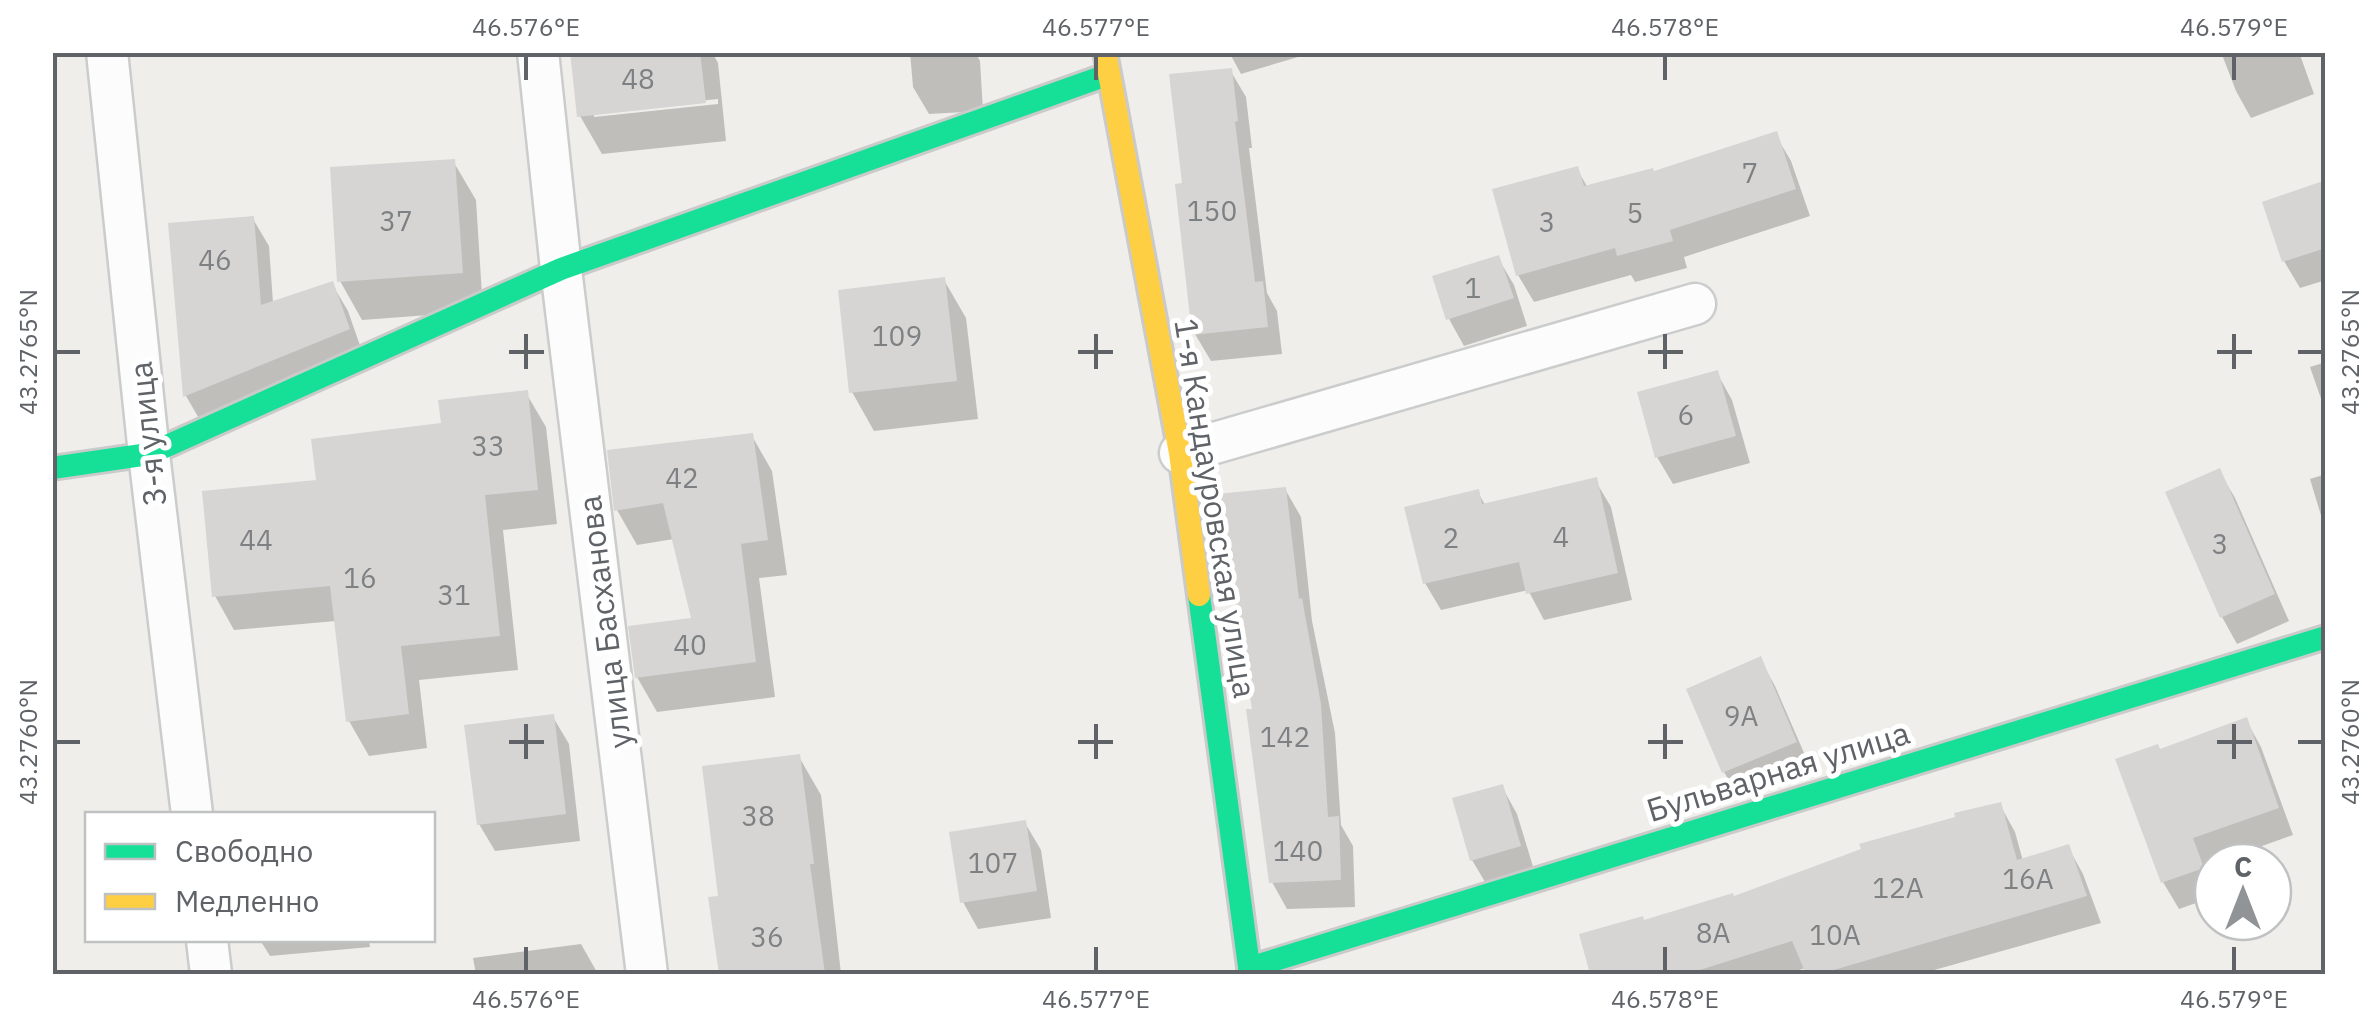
<svg xmlns="http://www.w3.org/2000/svg" width="2378" height="1027" font-family="'IBM Plex Sans',sans-serif">
<style>
.shadow{fill:#0003;fill-rule:evenodd}
.building{fill:#d6d5d3}
.lines{fill:none;stroke-linecap:round;stroke-linejoin:round}
.street-casing{stroke:#cbcccc;stroke-width:45}
.fast-casing{stroke:#cacacb;stroke-width:28}
.slow-casing{stroke:#cacacb;stroke-width:28}
.street{stroke:#fdfcfc;stroke-width:40}
.fast{stroke:#16e098;stroke-width:22}
.slow{stroke:#ffcf43;stroke-width:22}
.ticks{fill:none;stroke:#5f6368;stroke-width:4}
.labels{text-anchor:middle;dominant-baseline:central;stroke-width:10;stroke-linejoin:round;paint-order:stroke}
.number-label{font-size:28px;fill:#7e8184}
.street-label{font-size:32px;fill:#5f6368;stroke:#fff}
.neatline{fill:none;stroke:#5f6368;stroke-width:4}
.ticks-label{font-size:25px;text-anchor:middle;fill:#5f6368}
</style>
<rect width="100%" height="100%" fill="#efeeea"/>
<!-- shadow -->
<path class="shadow" d="M573,52H712L718,63L726,141L602,154L580,116ZM718,99V104L594,117V112Z
M910,52H975L980,61L983,111L929,114L913,87Z
M1229,52H1297L1298,57L1241,74Z
M2221,52H2299L2314,94L2251,118L2236,91Z
M1230,70L1246,97L1252,148H1249L1267,293L1277,311L1282,354L1211,361L1195,334L1184,185Z
M1775,134L1791,161L1810,216L1684,257L1687,268L1635,282L1631,275L1534,302L1518,275L1495,191L1577,169L1588,188L1653,173Z
M453,161L476,200L483,311L362,320L340,281Z
M2326,183V280L2300,288L2284,261L2265,203Z
M253,219L269,246L273,303L332,284L348,311L364,357L201,422L186,396Z
M1498,258L1514,285L1527,326L1464,346L1449,319Z
M944,280L966,318L978,419L874,431L852,392Z
M2326,362V413L2310,367Z
M1717,373L1732,400L1750,463L1673,484L1657,457Z
M526,393L546,427L557,524L503,530L518,670L419,680L427,748L369,756L349,721L336,621L234,630L215,596L319,482L443,425Z
M752,436L772,471L787,575L759,578L775,697L657,712L637,677L695,620L674,539L637,545L617,510Z
M2219,471L2235,498L2289,621L2237,644L2222,617L2168,494Z
M2326,474V532L2310,479Z
M1595,480L1611,507L1632,600L1544,620L1528,590L1441,610L1425,583L1478,492L1485,505Z
M1285,489L1301,517L1312,621L1335,733L1341,825L1353,846L1355,907L1287,909L1272,882L1255,711Z
M1760,659L1775,686L1811,769L1740,799L1724,772L1689,690Z
M553,717L569,744L580,841L495,851L479,824Z
M2246,720L2261,747L2293,835L2206,866L2213,884V897L2179,909L2163,882L2118,761L2159,752Z
M799,757L821,795L841,974H721L711,900L721,898Z
M1502,787L1517,814L1535,873L1488,887L1472,860Z
M2000,805L2015,832L2023,861L2068,847L2083,874L2101,923L1920,974H1808L1806,968L1785,974H1593L1582,936L1733,899Z
M1025,823L1041,850L1051,918L978,929L963,902Z
M260,940H369L370,947L270,956Z
M581,944L598,974H476L473,958Z"/>
<!-- building -->
<path class="building" d="M570,52H700L706,103L577,117Z
M1232,68L1238,121L1235,122L1255,282L1263,281L1268,327L1192,335L1175,184L1182,183L1169,74Z
M1777,131L1796,189L1670,230L1673,241L1617,256L1615,248L1516,276L1492,189L1578,166L1584,186L1653,168L1654,171Z
M455,159L463,273L337,282L330,167Z
M2326,180V248L2282,262L2262,202Z
M254,216L261,305L333,281L350,329L183,397L168,223Z
M1499,255L1514,298L1446,320L1432,276Z
M945,277L957,381L849,393L838,290Z
M1718,370L1736,436L1655,458L1637,392Z
M528,390L538,490L485,495L500,636L401,646L409,714L346,722L330,586L212,597L202,491L316,480L311,439L441,423L438,400Z
M753,433L768,540L741,544L756,662L635,678L628,626L691,618L663,503L614,511L607,450Z
M2220,468L2275,594L2220,618L2165,492Z
M1597,477L1618,573L1526,594L1519,562L1423,584L1404,507L1479,489L1482,504Z
M1286,487L1299,599L1302,598L1321,704L1328,817L1339,816L1341,880L1269,883L1246,709H1252L1217,494Z
M1761,656L1797,742L1722,773L1686,689Z
M554,714L566,814L477,825L464,725Z
M2247,717L2279,808L2193,838L2204,868L2161,883L2115,759L2158,744L2160,749Z
M800,754L814,864H810L825,974H719L708,897L718,896L702,766Z
M1503,784L1521,846L1470,861L1452,798Z
M2001,802L2017,860L2069,844L2087,896L1820,974H1806L1792,941L1687,974H1590L1579,934L1643,916L1644,920L1733,893L1734,896L1861,849L1859,844L1955,817L1954,813Z
M1026,820L1037,891L960,903L949,832Z"/>
<g class="lines">
<defs>
<path id="street" d="M107,52L149,454L192,814
M538,52L561,269L647,974
M1180,453L1695,304
M207,940L211,974"/>
<path id="fast" d="M52,468L149,454L561,269L1107,75
M1199,595L1250,974
M1249,968L2326,637"/>
<path id="slow" d="M1105,52L1180,453L1199,595"/>
</defs>
<!-- street casing -->
<use href="#street" class="street-casing"/>
<!-- fast casing -->
<use href="#fast" class="fast-casing"/>
<!-- slow casing -->
<use href="#slow" class="slow-casing"/>
<!-- street -->
<use href="#street" class="street"/>
<!-- fast -->
<use href="#fast" class="fast"/>
<!-- slow -->
<use href="#slow" class="slow"/>
</g>
<!-- ticks -->
<path class="ticks" d="M526,55V80M1096,55V80M1665,55V80M2234,55V80M526,334V369M1096,334V369M1665,334V369M2234,334V369M55,352H80M509,352H544M1078,352H1113M1648,352H1683M2217,352H2252M2298,352H2323M526,724V759M1096,724V759M1665,724V759M2234,724V759M55,742H80M509,742H544M1078,742H1113M1648,742H1683M2217,742H2252M2298,742H2323M526,947V972M1096,947V972M1665,947V972M2234,947V972"/>
<g class="labels">
<!-- number labels -->
<g class="number-label">
<text x="638" y="78">48</text>
<text x="1750" y="172">7</text>
<text x="1212" y="210">150</text>
<text x="1635" y="212">5</text>
<text x="396" y="220">37</text>
<text x="1547" y="221">3</text>
<text x="215" y="259">46</text>
<text x="1473" y="287">1</text>
<text x="897" y="335">109</text>
<text x="1686" y="414">6</text>
<text x="488" y="445">33</text>
<text x="682" y="477">42</text>
<text x="1561" y="536">4</text>
<text x="1451" y="537">2</text>
<text x="256" y="539">44</text>
<text x="2220" y="543">3</text>
<text x="360" y="577">16</text>
<text x="454" y="594">31</text>
<text x="690" y="644">40</text>
<text x="1741" y="715">9А</text>
<text x="1285" y="736">142</text>
<text x="758" y="815">38</text>
<text x="1298" y="850">140</text>
<text x="993" y="862">107</text>
<text x="2028" y="878">16А</text>
<text x="1898" y="887">12А</text>
<text x="1713" y="932">8А</text>
<text x="1835" y="934">10А</text>
<text x="767" y="936">36</text>
</g>
<!-- street labels -->
<g class="street-label">
<text transform="translate(147 434) rotate(-96)">3-я улица</text>
<text transform="translate(1216 508) rotate(81)">1-я Кандауровская улица</text>
<text transform="translate(604 622) rotate(-97)">улица Басханова</text>
<text transform="translate(1778 771) rotate(-17)">Бульварная улица</text>
</g>
</g>
<!-- border -->
<rect width="2378" height="1027" fill="none" stroke="#ffffff" stroke-width="110"/>
<!-- legend -->
<rect x="85" y="812" width="350" height="130" fill="#ffffff" stroke="#bfc1c3" stroke-width="2.5"/>
<rect x="105" y="844" width="50" height="15" fill="#16e098" stroke="#bfc1c3" stroke-width="2.5"/>
<text x="175" y="862" font-size="30" fill="#5f6368">Свободно</text>
<rect x="105" y="894" width="50" height="15" fill="#ffcf43" stroke="#bfc1c3" stroke-width="2.5"/>
<text x="175" y="912" font-size="30" fill="#5f6368">Медленно</text>
<!-- north arrow -->
<g transform="translate(2243 892)"><circle r="48" fill="#ffffff" stroke="#bfc1c3" stroke-width="2.5"/>
<path d="M0-8L18 38L0 25L-18 38Z" fill="#919496"/>
<text y="-15" font-size="28" font-weight="bold" text-anchor="middle" fill="#5f6368">С</text>
</g>
<rect x="55" y="55" width="2268" height="917" class="neatline"/>
<g class="ticks-label">
<text x="526" y="36">46.576°E</text>
<text x="1096" y="36">46.577°E</text>
<text x="1665" y="36">46.578°E</text>
<text x="2234" y="36">46.579°E</text>
<text transform="translate(28 352) rotate(-90)" y="9">43.2765°N</text>
<text transform="translate(2350 352) rotate(-90)" y="9">43.2765°N</text>
<text transform="translate(28 742) rotate(-90)" y="9">43.2760°N</text>
<text transform="translate(2350 742) rotate(-90)" y="9">43.2760°N</text>
<text x="526" y="1008">46.576°E</text>
<text x="1096" y="1008">46.577°E</text>
<text x="1665" y="1008">46.578°E</text>
<text x="2234" y="1008">46.579°E</text>
</g>
</svg>
